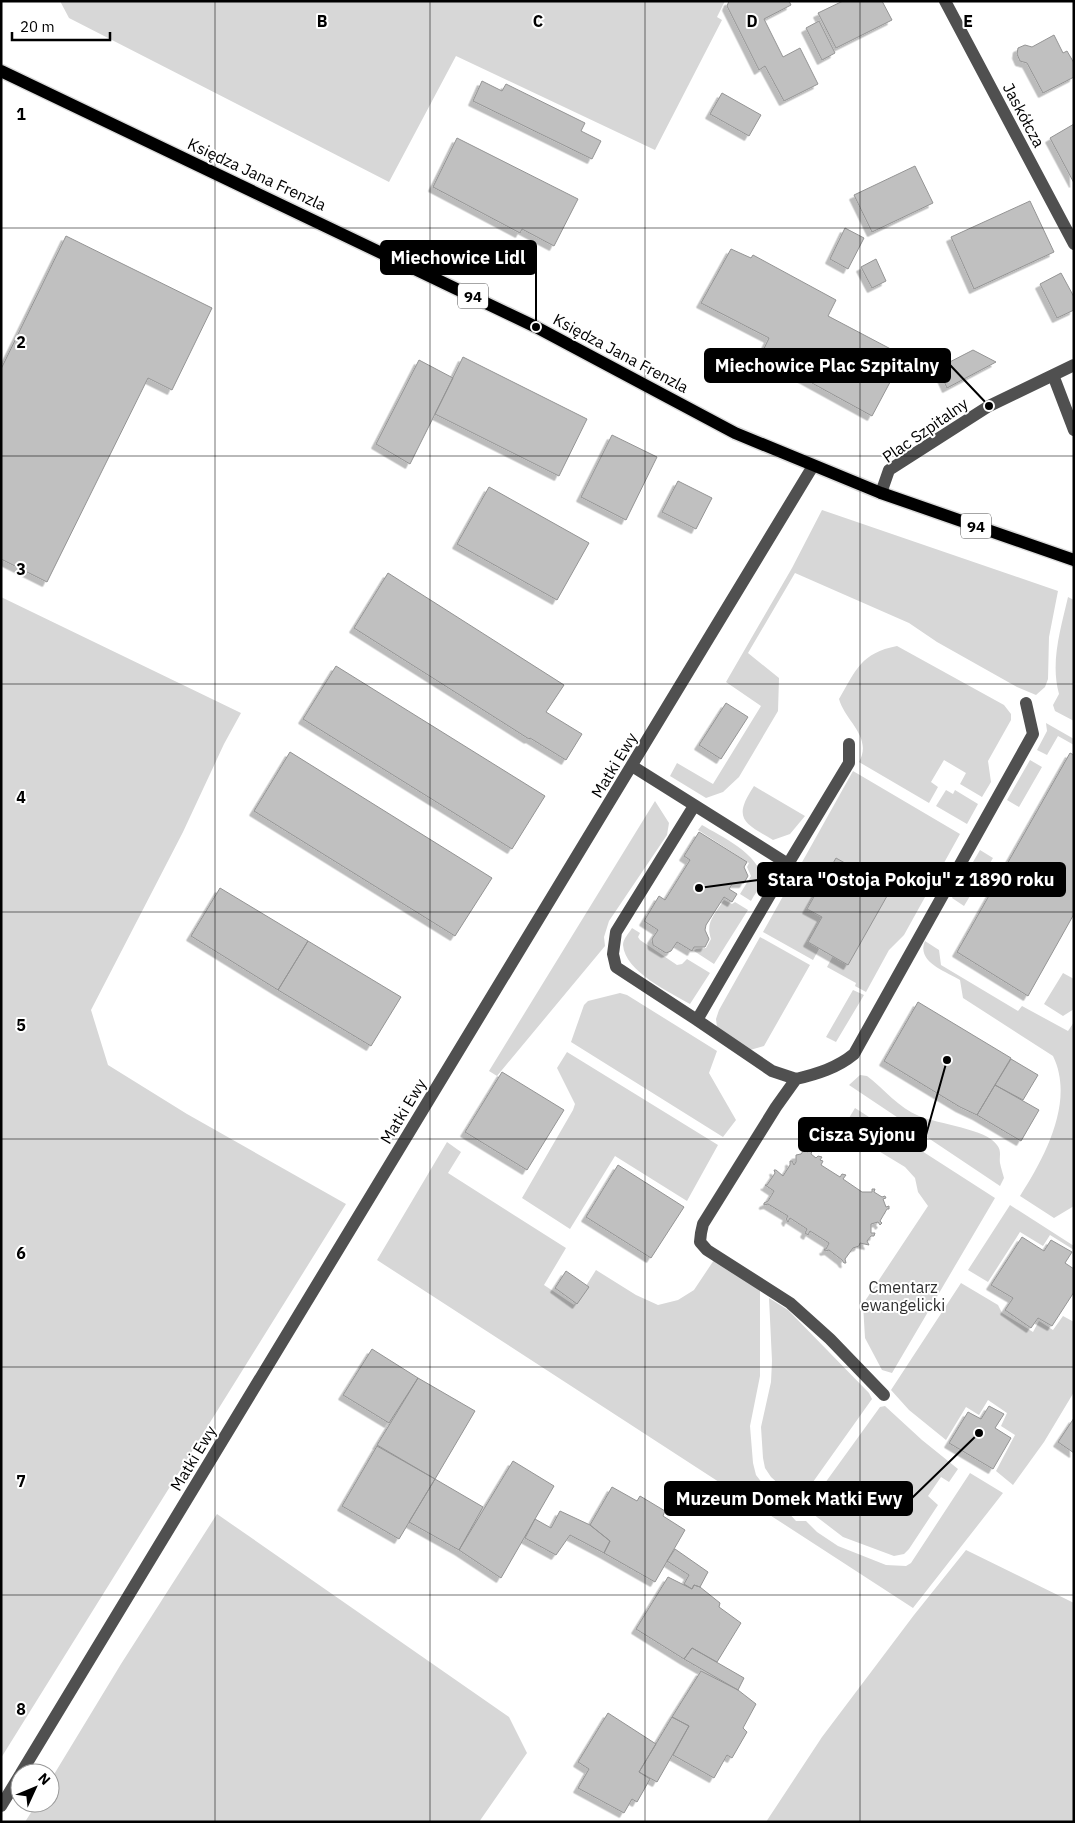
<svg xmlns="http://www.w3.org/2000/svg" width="1075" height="1823" font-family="'IBM Plex Sans',sans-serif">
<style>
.green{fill:#d7d7d7}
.building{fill:#c0c0c0;stroke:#949494;filter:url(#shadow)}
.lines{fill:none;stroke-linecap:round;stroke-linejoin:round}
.major-casing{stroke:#dbdbdb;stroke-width:15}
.minor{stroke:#505050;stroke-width:12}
.major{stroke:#000;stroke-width:12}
.grid{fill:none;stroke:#000;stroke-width:1;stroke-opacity:0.55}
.labels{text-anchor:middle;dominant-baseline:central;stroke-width:4;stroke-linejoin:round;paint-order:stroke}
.shield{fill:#fff;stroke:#4c4c4c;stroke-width:1}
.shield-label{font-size:15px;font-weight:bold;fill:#000}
.street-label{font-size:16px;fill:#000;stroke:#fff}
.park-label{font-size:16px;fill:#2e2e2e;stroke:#fff}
.grid-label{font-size:16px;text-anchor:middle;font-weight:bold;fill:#000;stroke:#fff;stroke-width:4;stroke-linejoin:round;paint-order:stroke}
.leader{fill:none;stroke:#000;stroke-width:2}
.callout-dot{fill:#000;stroke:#fff;stroke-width:2}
.callout{fill:#000;stroke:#000;stroke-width:2}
.callout-label{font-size:18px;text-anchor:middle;font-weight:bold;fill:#fff}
</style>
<defs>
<filter id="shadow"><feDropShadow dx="-4.5" dy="4.5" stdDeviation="0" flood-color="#0004"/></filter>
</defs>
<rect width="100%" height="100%" fill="#fff"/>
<!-- green -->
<path class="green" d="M60,1H725L717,17L722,20L655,150L456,56L389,182L69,18Z
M822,510L1058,591L1049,637L1048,679L1045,687L1036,695L1017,687L937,642L909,623L795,573L748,653L779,678L778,711L739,777L723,792L706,798L670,776L677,763L713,784L761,706L726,682L792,568Z
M1,597L241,713L224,744L183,832L91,1010L108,1065L187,1114L346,1204L1,1758Z
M1068,597L1074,600V721L1055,711L1053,705L1059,694C1050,662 1061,628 1068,597Z
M897,646L1004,705L1011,714V720L988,761L991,782L982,797L960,784L966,773L944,760L931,782L938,787L929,803L859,762C873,737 845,721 839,699C856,670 861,653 897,646Z
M1046,723L1074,739V745L1058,736L1047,755L1037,750L1047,731Z
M1030,760L1042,767L1019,807L1007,800Z
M853,771L960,834L904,935L889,950L866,992L855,986L856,983L827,967L833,956L848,965L890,889L836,858L807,908L822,917L808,942L819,949L813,960L763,932Z
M754,786L805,816L790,834L773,840C744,823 732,819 754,786Z
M946,790L953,794L955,790L978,804L967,824L936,806Z
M655,801L669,823L667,835L609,921L604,937L605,946L497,1076L489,1071Z
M702,825C720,836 763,855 761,881C760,888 754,895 751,901L740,894L751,876L747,867L749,863L698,830Z
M980,850L993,858L964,906L952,898Z
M724,900L732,904L735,902L748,910L714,964L694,951L696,949L706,948L711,939C705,922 715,914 724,900Z
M632,928L640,933L638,937L640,940L677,965L682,964L687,959L710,973L690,1004C670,992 625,972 623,945C623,939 629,933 632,928Z
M760,937L810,965L764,1046L750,1050L717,1027L716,1019L719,1010Z
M925,941L939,950L941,965L1018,1011L1022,1006L1068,1031L1074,1022V1206L1054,1218L1020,1196C1045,1157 1075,1101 1053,1056L963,998L960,980C945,971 916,962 925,941Z
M1063,973L1074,979V1009L1063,1016L1044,1004Z
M853,990L864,995L836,1042L826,1037Z
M620,993L627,995L717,1051L709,1073L736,1120L723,1137L571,1042L584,1005L588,1001Z
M567,1052L718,1145L687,1201L615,1156L570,1229L522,1198L573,1110L575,1104L557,1068Z
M860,1075L867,1076C884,1089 899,1108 919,1116C938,1124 987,1129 997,1145C1002,1151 999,1157 1000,1163C1001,1168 1003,1174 1004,1178L1000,1186L849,1085Z
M855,1108L995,1198L892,1373L882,1370L865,1338L863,1304L928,1206L918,1192L915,1178L905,1167L877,1150L849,1125V1118Z
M447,1142L461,1152L448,1173L566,1248L544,1285L574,1305L596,1270L636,1295L658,1305L678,1300L694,1290L714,1260L760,1289V1376L750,1426L753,1463L756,1475L766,1488L796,1521H806L817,1532L838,1546L886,1565L906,1566L911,1563L970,1473L1003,1493L913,1608L377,1260Z
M1010,1205L1074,1246V1250L1050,1235L1043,1246L1020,1232L988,1282L968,1270Z
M961,1283L998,1305L1002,1313L1033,1332L1039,1321L1053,1330L1063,1316L1074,1322V1392L1044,1442L1013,1485L996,1471L1015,1435L1001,1426L1007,1413L988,1400L979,1415L966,1407L946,1440L909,1410L891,1390Z
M769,1298L788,1310L869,1393L872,1399L803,1496L793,1497L771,1477L765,1468L763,1458L761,1427L771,1382L772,1361Z
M885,1406L922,1440L958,1469L949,1482L941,1477L928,1496L938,1505L909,1549L904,1554L894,1556L843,1537L813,1514L810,1506L812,1501L880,1407Z
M217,1514L509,1717L527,1753L479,1822H25L37,1803H50V1781L121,1664Z
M966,1550L1074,1603V1822H766L822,1737L914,1615Z"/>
<!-- building -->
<path class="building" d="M729,1H789L791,5L764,19L783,57L800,48L818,84L784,101L765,66L759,70L727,6Z
M843,1H882L892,20L836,48L818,13Z
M819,21L835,53L822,60L806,28Z
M1054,35L1063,53L1067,51L1074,63V77L1043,93L1027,63L1020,61L1017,54L1018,48L1025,45L1032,47Z
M482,81L502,91L506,84L585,123L581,131L601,141L592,159L473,101Z
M722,93L761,115L749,136L710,114Z
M1074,124V183L1050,138Z
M457,138L578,199L554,246L522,229L520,233L433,187Z
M915,166L933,203L872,232L854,195Z
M1030,201L1054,252L974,289L951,237Z
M845,228L864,238L848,269L830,259Z
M66,236L212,308L172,390L148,378L47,582L1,559V369Z
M731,249L751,258L753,255L836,300L828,316L904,356L872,416L761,355L769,338L701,303Z
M876,259L886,281L872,288L861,267Z
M1061,273L1074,297V310L1057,318L1040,284Z
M973,350L996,362L947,388L938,368Z
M463,357L587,419L559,476L435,414Z
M419,360L453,378L410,464L376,444Z
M612,435L657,457L626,520L581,497Z
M678,481L712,498L696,529L662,512Z
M489,487L589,543L557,600L457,544Z
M388,573L564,685L546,712L582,734L566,760L530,738L529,739L354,628Z
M336,666L545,796L512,849L303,719Z
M726,703L748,717L721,759L699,745Z
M290,752L492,878L455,936L254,811Z
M1070,753L1074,755V914L1028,996L957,952Z
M699,832L747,862L744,867L748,876L744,883H733L729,889L737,894L732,902L724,897L706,925L705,930L709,939L705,947H694L692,951L677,942L671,951L666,953L653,945L652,939L658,930L644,921L659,896L665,900L690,860L684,856Z
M836,858L891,889L848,965L808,942L822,917L807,909Z
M220,888L308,941L278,990L191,936Z
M308,941L401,997L371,1046L278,990Z
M918,1002L1011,1058L977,1115L960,1107L884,1061Z
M1011,1059L1038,1075L1023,1100L995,1085Z
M502,1072L564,1110L527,1170L465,1132Z
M995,1085L1039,1110L1021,1141L977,1115Z
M809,1149L812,1151L811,1154L816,1158L818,1156L822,1157L820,1160L823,1161L821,1165L840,1177L842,1174L846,1175L843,1179L862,1192H872V1189H875L874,1192L882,1197L885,1196L886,1198L883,1199L886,1207L889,1206V1209H887L880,1221L882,1223L880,1225L878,1222L871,1224V1233H875L874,1236H871L867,1241L869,1245L860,1243L859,1246L853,1248L845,1259L846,1263H844L842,1260L829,1250L825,1251L824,1249H826L829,1243L810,1231L808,1235L805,1233L807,1229L790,1218L788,1222L786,1219L788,1216L768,1204L764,1205V1203L768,1201L774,1191L765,1185H767L775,1173L774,1170H776L783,1176L790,1165V1161H792L794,1165L796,1162V1155L801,1154L804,1150L808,1152Z
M618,1165L684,1207L651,1258L586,1217Z
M1022,1237L1044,1251L1051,1240L1072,1252L1065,1263L1074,1269V1292L1052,1326L1038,1318L1031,1328L1005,1310L1013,1298L991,1285Z
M566,1271L589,1287L577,1304L555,1288Z
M372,1349L418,1378L389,1423L343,1395Z
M418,1378L475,1411L435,1479L377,1445Z
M989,1406L1004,1414L995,1428L1011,1438L993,1469L949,1443L968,1412L981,1419Z
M1074,1418V1453L1058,1442Z
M377,1446L435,1479L399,1539L342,1506Z
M513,1461L554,1486L501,1578L459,1550Z
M435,1479L483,1507L459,1550L409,1522Z
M612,1487L637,1501L640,1496L665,1511L663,1516L685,1530L655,1582L604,1553L610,1541L590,1525Z
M560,1511L590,1525L610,1541L604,1553L570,1535L556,1555L525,1538L535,1519L551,1528Z
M675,1549L708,1572L700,1587L694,1585L692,1589L684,1584L689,1575L667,1561Z
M668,1577L692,1589L694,1585L700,1587L720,1603L719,1607L741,1623L717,1662L692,1648L684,1659L636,1629Z
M692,1648L744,1678L738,1690L684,1659Z
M701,1671L738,1690L756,1704L743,1728L747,1732L732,1758L727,1755L714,1778L673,1755L689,1726L672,1717Z
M608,1713L656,1744L639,1772L650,1779L637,1802L632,1799L624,1813L578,1788L589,1769L578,1762Z
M672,1717L689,1726L657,1782L639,1772Z"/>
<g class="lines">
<defs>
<path id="major" d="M1,71L536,327L735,433L881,493L1074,560"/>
</defs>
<!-- major casing -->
<use href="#major" class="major-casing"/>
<!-- minor -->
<path class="minor" d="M945,1L1074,244
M1053,375L1074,430
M881,493L889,470L989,406L1074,365
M632,766L788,864L849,763V744
M694,806L616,932L613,954L616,967L697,1020
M788,864L697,1020L772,1071L796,1079L776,1107L703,1224L701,1233L700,1242L707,1250L790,1303L830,1339L884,1395
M796,1079C817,1074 837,1068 854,1054L1033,734L1026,703
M21,1773L813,466
M1,1806L20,1775"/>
<!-- major -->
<use href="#major" class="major"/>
</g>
<!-- grid -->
<path class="grid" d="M215,1V1822M430,1V1822M645,1V1822M860,1V1822M1,228H1074M1,456H1074M1,684H1074M1,912H1074M1,1139H1074M1,1367H1074M1,1595H1074"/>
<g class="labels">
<!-- shield labels -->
<g class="shield">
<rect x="458" y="283.5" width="30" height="25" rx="4"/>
<rect x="961" y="513.5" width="30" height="25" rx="4"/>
</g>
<g class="shield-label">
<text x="473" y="296">94</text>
<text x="976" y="526">94</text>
</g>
<!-- street labels -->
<g class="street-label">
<text transform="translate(1024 115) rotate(62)">Jaskółcza</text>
<text transform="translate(257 174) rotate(25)">Księdza Jana Frenzla</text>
<text transform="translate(621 353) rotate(28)">Księdza Jana Frenzla</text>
<text transform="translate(925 430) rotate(-35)">Plac Szpitalny</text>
<text transform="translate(614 765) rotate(-59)">Matki Ewy</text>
<text transform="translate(403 1111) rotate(-59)">Matki Ewy</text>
<text transform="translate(193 1458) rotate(-59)">Matki Ewy</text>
</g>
<!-- park labels -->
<g class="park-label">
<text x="903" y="1287">Cmentarz<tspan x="903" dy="18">ewangelicki</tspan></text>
</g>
</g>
<g class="grid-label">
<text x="322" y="27">B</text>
<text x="538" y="27">C</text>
<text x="752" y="27">D</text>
<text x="968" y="27">E</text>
<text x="21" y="120">1</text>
<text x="21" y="348">2</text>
<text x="21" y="575">3</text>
<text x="21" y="803">4</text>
<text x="21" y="1031">5</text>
<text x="21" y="1259">6</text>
<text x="21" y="1487">7</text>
<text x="21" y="1715">8</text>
</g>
<!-- callouts -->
<path class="leader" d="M536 327L536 257M989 406L950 365M699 888L758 880M947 1060L926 1135M979 1433L912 1498"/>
<g class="callout-dot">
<circle cx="536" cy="327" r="5"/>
<circle cx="989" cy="406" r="5"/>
<circle cx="699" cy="888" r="5"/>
<circle cx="947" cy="1060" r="5"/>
<circle cx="979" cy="1433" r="5"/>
</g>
<g class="callout">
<rect x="381" y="241" width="155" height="33" rx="5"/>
<rect x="705" y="349" width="245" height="33" rx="5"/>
<rect x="758" y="863" width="307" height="33" rx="5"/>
<rect x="799" y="1118" width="127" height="33" rx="5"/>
<rect x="665" y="1482" width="247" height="33" rx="5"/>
</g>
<g class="callout-label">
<text x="458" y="264">Miechowice Lidl</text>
<text x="827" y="372">Miechowice Plac Szpitalny</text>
<text x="911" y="886">Stara "Ostoja Pokoju" z 1890 roku</text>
<text x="862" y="1141">Cisza Syjonu</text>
<text x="789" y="1505">Muzeum Domek Matki Ewy</text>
</g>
<!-- border -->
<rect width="1075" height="1823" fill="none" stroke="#000000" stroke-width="5"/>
<!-- north arrow -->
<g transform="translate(35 1788) rotate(46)"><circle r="24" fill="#ffffff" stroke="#999999"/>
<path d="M0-4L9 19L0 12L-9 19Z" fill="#000000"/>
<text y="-8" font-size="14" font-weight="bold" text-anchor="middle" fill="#000000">N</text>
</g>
<!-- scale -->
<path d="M12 32v8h98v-8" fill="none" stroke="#000000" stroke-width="2.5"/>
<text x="20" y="32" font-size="15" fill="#000000" stroke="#ffffff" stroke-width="4" paint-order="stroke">20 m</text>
</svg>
